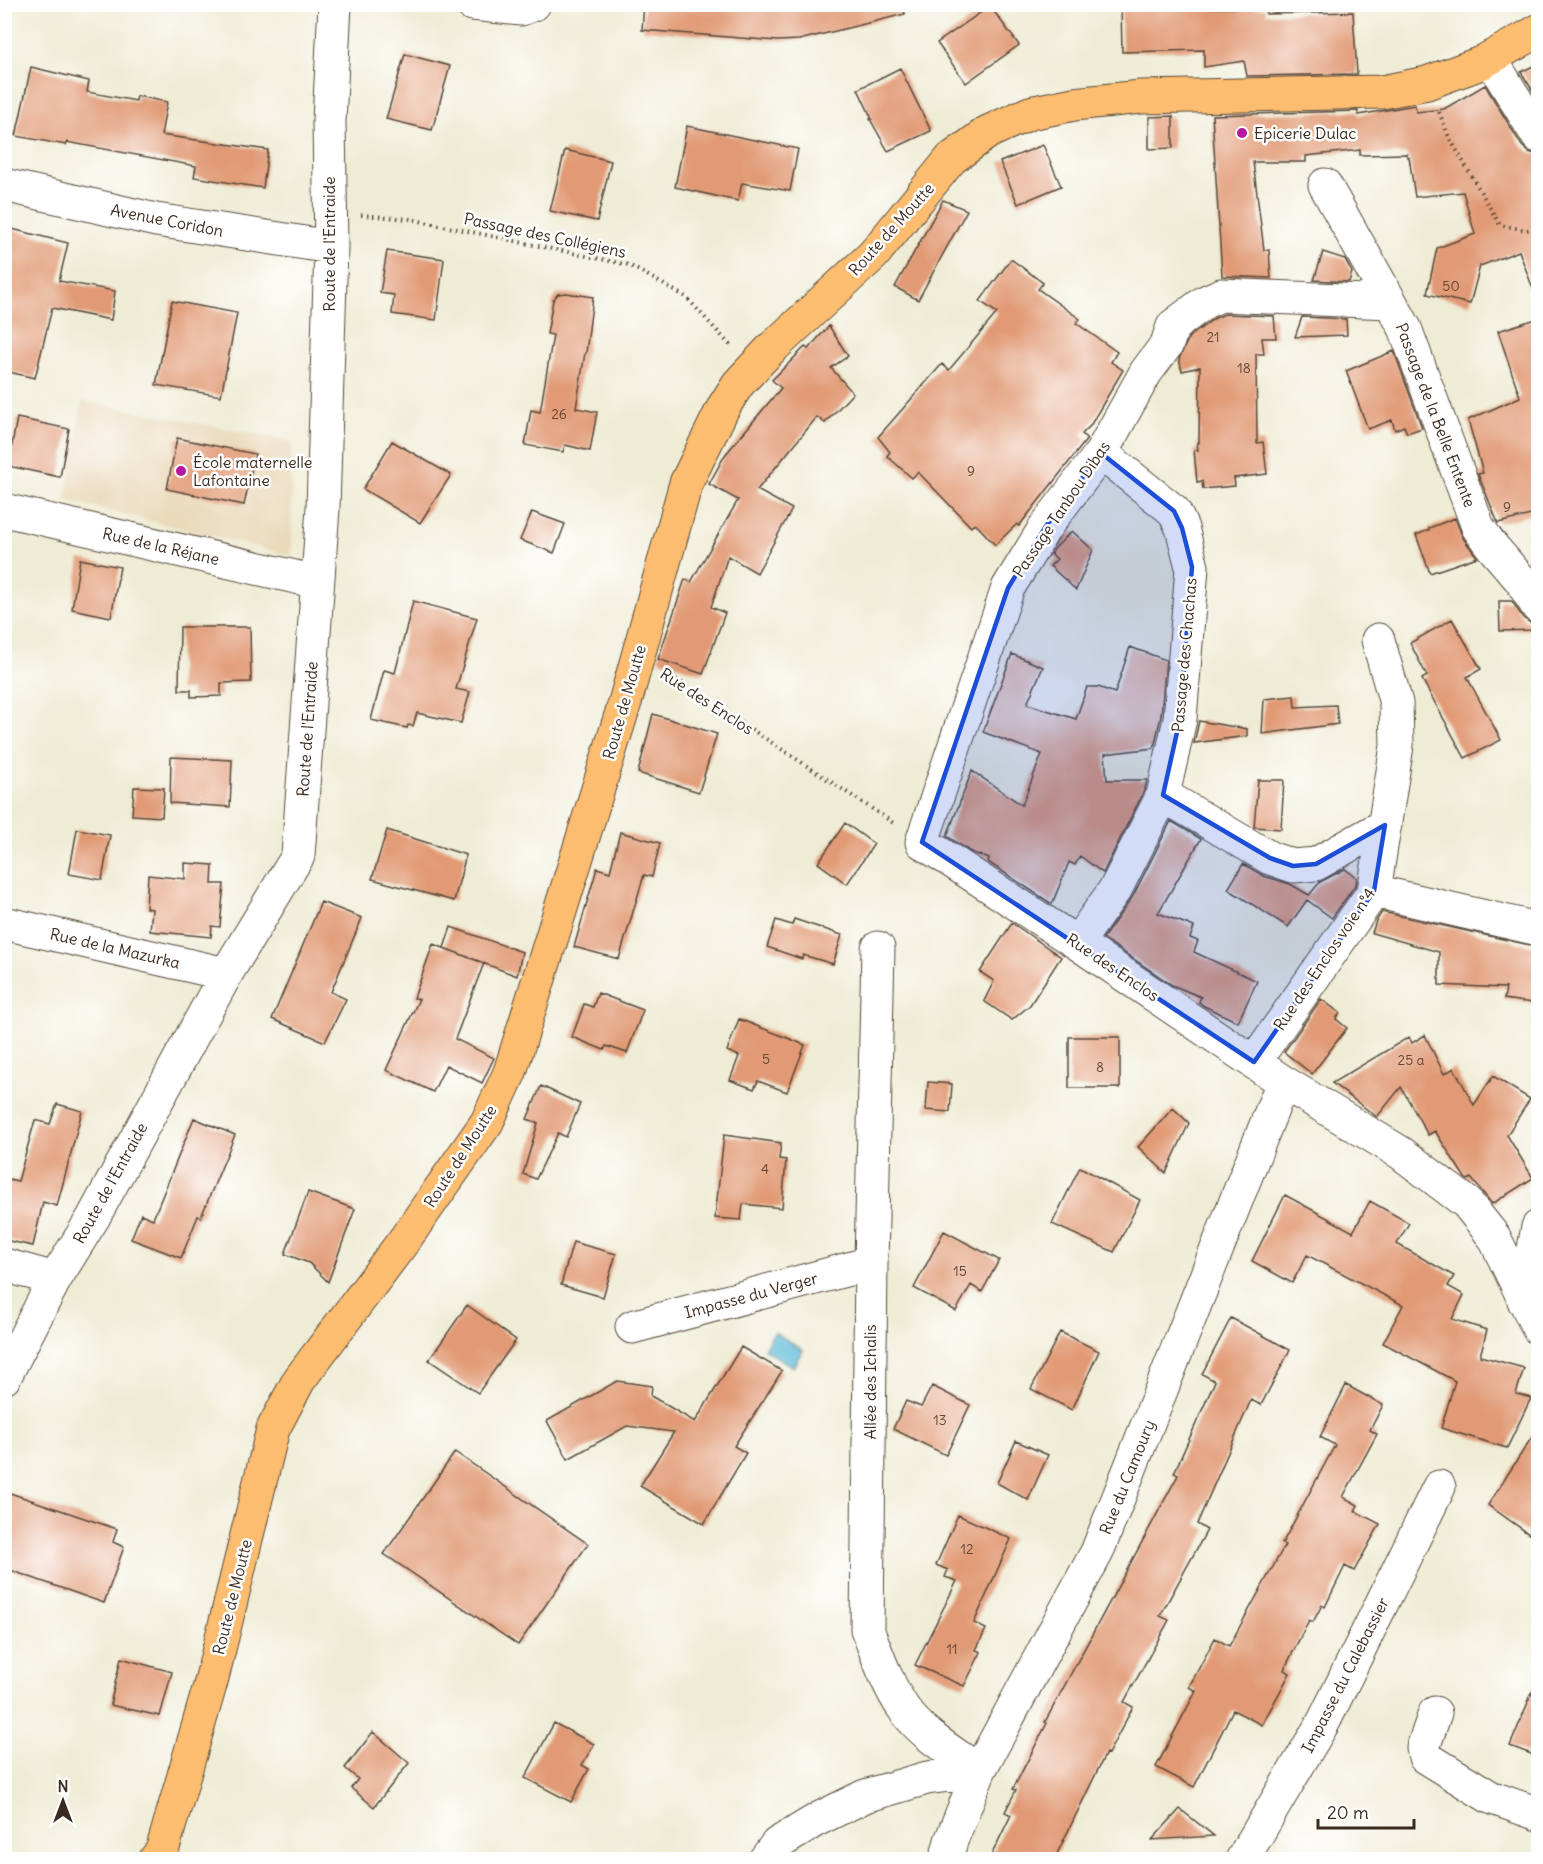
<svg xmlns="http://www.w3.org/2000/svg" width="1543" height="1864" font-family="Delius,sans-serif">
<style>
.built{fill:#ead9ba}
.water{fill:#56b8d5;stroke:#48717a;stroke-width:1.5}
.building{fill:#e19a74}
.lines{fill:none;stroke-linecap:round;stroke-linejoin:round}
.minor-casing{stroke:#564739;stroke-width:35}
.major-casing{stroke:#564739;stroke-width:35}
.path{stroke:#564739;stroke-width:4;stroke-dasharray:1.5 4.5;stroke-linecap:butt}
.minor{stroke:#fff;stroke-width:33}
.major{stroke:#fcbd6f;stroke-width:33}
.marked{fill:#1d4ed8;fill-opacity:0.2;stroke:#1d4ed8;stroke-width:4.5;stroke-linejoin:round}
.poi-dot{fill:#b5179e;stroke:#fff;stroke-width:2}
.labels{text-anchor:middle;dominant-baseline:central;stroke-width:5;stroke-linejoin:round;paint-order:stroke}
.number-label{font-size:14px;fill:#644634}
.poi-label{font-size:16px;fill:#3b2a1e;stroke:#fff;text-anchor:start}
.street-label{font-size:16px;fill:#3b2a1e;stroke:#fff}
</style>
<rect width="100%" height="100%" fill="#fff"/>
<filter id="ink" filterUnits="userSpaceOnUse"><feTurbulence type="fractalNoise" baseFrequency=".0167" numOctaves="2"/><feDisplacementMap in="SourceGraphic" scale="12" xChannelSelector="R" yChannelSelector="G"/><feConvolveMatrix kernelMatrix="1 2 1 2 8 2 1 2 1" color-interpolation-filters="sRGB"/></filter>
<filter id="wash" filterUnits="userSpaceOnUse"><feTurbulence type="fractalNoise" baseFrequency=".008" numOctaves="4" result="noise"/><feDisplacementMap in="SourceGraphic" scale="24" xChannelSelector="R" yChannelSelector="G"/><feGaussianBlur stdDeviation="1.35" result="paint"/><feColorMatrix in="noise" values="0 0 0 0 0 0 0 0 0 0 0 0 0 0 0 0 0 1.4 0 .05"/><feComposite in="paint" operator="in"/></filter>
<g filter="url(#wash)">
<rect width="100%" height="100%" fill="#efecd5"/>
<!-- built -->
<path class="built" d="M82,401L291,441L292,556L66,500Z"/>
<!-- water -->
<path class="water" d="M774,1332L803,1350L793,1367L764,1349Z"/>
<g id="blocks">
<!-- building -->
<path class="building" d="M644,4H903L905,14L799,40L778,41L642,30Z
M990,6L1019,45L966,83L937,43Z
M1170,6V8H1266V14L1353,12L1357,74L1247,76L1244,61L1204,67V50L1122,52L1121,7Z
M405,54L450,66L432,130L386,119Z
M1539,63V101L1521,72Z
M31,67L89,81L87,92L136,101L137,96L167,102L161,135L268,150L263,188L194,177L196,166L67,142L66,145L16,136Z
M900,68L931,131L888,151L870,119H872L858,89Z
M1485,85L1522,146L1529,152L1539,155V296L1536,297L1519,251L1480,266L1470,304L1427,294L1437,248L1475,234L1463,192L1415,197L1409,157H1407V154L1360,155V150L1306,156V162H1253L1264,250H1269L1271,278L1222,276L1212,115L1358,111V115L1415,105L1416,112L1444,109Z
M1173,116V148L1149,149V117Z
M687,126L798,149L790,191L742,183L738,201L675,187Z
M1043,145L1061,186L1018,204L1000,162Z
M565,150L611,161L597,221L550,211Z
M943,200L967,210L918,300L895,287Z
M4,227L68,243L59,281L115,291L111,320L52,308L35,378L4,371Z
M387,251L444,259L436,320L392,314L394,295L380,293Z
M1323,252L1345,259L1352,272L1349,282L1314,280Z
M1011,259L1043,283L1038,289L1080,319L1076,323L1117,352L1111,362L1123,370L1090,426L1082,434L1087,439L1019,526L1017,524L995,545L975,523L971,527L918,472L912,478L887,456L890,452L878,437L942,364L949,370L997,313L980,301Z
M566,293L593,297L586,353H585L576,408L597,412L590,451L565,445L563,452L525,445L531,410L540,412L553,335L547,334L553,300L558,294Z
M172,301L237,313L221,396L156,385Z
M1225,314L1274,316L1276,338H1262L1264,354H1256L1257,443L1263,442L1267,474L1234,478L1235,486L1203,489L1202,481L1197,482L1194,450H1198L1197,443H1199L1200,367L1182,371L1179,359L1189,337L1215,318Z
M1302,317L1346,319L1347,335L1295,337Z
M1539,318V513L1498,523L1478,474L1483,473L1468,420L1520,397L1498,331Z
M829,326L848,356L831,368L853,393L825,423L817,417L757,490L792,509L757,573L728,556L711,607L725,613L703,674L658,659L685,579L691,582L738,500L709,484L725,455L781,388L772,380L805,347L808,349Z
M1394,351L1422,428L1407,433L1404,426L1395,430L1392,420L1368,429L1346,371Z
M17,418L69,429L60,477L8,466Z
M177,438L255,454L244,505L167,489Z
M392,441L451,475L420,523L363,489Z
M532,512L565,524L554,553L520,540Z
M1455,518L1463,538L1477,557L1430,573L1416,535L1429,530V528Z
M1072,531L1093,550L1076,590L1050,566L1057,559L1051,554L1054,549Z
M80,559L120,567L111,617L72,609Z
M413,601L477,618L456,689L470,692L461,723L417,713L413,726L408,725L407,728L371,720L384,670L395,673Z
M1499,601H1512L1523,618L1532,624V630L1500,631Z
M1452,619L1481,669L1467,677L1501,740L1465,758L1422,679L1427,676L1410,643Z
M180,627H250L251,682L221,683V696L191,697V690H179Z
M1130,647L1166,660L1161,716L1154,748L1105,754L1107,780H1147L1145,789L1103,873L1080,856L1075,865L1069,862L1052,904L988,862L989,859L971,852L947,836L972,771L1022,805L1042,754L983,732L1012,654L1043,667L1027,704L1076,719L1087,687H1098L1115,693Z
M1294,696L1295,707L1336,705L1338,724L1262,734L1264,699Z
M653,714L717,734L699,792L638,773Z
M1199,721L1247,729V736L1194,743Z
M171,757L232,760L230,807L170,803Z
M1258,780H1284L1281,829L1254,827Z
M134,787L164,788L162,817L132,815Z
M1171,821L1201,839L1158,913L1194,927L1190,938L1198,941L1194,952L1257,981L1238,1022L1204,1006L1199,1002L1201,997L1172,985L1103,938L1133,896Z
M845,823L874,844L847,884L818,863Z
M77,829L110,835L102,880L69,874Z
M387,830L466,855L454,901L372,879Z
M620,832L660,843L652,877L644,875L619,959L574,947L597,868L610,872Z
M185,863L213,865L212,884H224L220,927L212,926L211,937L150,931L152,909L146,908L148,875L185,879Z
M1243,864L1264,876L1290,884L1309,895L1320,882L1345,869L1357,878L1356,884L1332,918L1307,900L1288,927L1228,889Z
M321,902L362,918L331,992L346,999L325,1042L272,1019Z
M1382,912L1539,947V1004L1504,999L1506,988L1439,985V952L1372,933L1376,921Z
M794,919L842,935L833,964L803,955L802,959L767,947L776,920L792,925Z
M1012,923L1061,957L1030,1005L1012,1020L984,1001L994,981L980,972Z
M451,927L522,952L517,976L444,948Z
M433,944L484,963L455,1039L494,1058L482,1083L446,1065L433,1092L386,1070L419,999L414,998Z
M598,993L643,1010L627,1053L606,1046L604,1050L572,1037L584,1004L593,1007Z
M1321,999L1340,1013L1336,1019L1347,1028L1312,1074L1284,1052Z
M739,1019L805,1045L787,1092L758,1081L754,1089L730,1080L739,1056L727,1051Z
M1425,1035L1444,1074L1454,1068L1474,1105L1493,1076L1530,1099L1507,1135L1533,1178L1492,1204L1471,1178L1468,1180L1465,1178L1435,1131L1428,1135L1401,1087L1377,1117L1332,1083L1409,1037L1412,1043Z
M1069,1037H1120V1088H1069Z
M928,1082L952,1084L950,1112L926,1110Z
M541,1086L580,1104L566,1137L558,1133L536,1179L523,1174L538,1123L527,1119Z
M57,1104L82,1111L57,1206L43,1202L33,1246L4,1240V1178L18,1181L35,1120L50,1124Z
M1173,1108L1189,1123L1166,1173L1138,1147Z
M194,1118L235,1135L201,1217L198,1216L181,1258L131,1239L141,1214L153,1219Z
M724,1135L781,1143L779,1159L786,1160L782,1208L743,1204L741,1220L715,1218Z
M1080,1167L1140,1200L1114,1252L1052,1224Z
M308,1192L355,1209L328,1282L309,1263L285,1254Z
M1285,1195L1353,1232L1370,1201L1409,1223L1397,1244L1454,1276L1448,1286L1464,1295L1452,1319L1487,1330L1480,1356L1524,1368L1516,1394L1531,1398L1507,1448L1441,1428L1455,1381L1383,1343L1403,1305L1307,1255L1292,1283L1252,1261Z
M944,1231L999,1260L982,1292L971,1285L956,1311L914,1288Z
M573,1242L616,1254L603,1297L561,1285Z
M467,1305L516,1340L478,1393L429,1360Z
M1231,1318L1290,1350L1261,1405L1251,1400L1197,1524L1207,1530L1160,1616L1169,1620L1124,1702L1133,1707L1108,1754L1106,1753L1054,1860H989L1011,1815L1005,1812L1016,1790L1013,1789L1047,1723L1045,1722L1178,1475L1174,1473L1215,1381L1202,1374Z
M1060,1332L1099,1351L1072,1410L1031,1389Z
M741,1347L782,1371L734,1446L746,1453L704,1524L640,1486L674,1432L627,1426L568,1459L547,1421L617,1381L652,1386L651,1396L695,1422Z
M1346,1385L1383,1405L1370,1430L1377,1434L1343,1497L1358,1505L1355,1511L1380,1524L1354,1571L1345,1566L1325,1607L1322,1605L1313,1622L1309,1620L1284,1670L1290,1673L1262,1725L1233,1710L1194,1787L1156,1767L1196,1691L1189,1687L1215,1638L1229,1646L1285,1545L1282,1544L1335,1445L1320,1437Z
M932,1386L970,1405L946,1455L893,1429L906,1401L921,1407Z
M1539,1426V1541L1488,1505Z
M1016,1441L1048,1455L1028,1500L997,1483Z
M455,1452L588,1544L518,1645L384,1554Z
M4,1491L117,1529L113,1542L124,1547L104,1603L4,1568Z
M958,1515L1011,1539L974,1623L986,1629L976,1650L981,1652L964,1686L915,1665L957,1581L945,1577L948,1570L936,1565Z
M121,1658L172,1672L160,1716L110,1705Z
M1538,1678H1539V1757L1510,1746Z
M554,1723L594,1744L582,1765L589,1769L571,1802L525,1778Z
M373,1732L409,1763L374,1807L351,1788L358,1779L345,1768Z
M1180,1809L1214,1836L1152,1840Z"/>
</g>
</g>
<g filter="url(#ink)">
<use href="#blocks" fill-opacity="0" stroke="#564739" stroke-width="1.5"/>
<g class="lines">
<defs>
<path id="minor" d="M472,4L521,9L534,4
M1490,58L1538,136
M4,185L156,220L331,247
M1325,185L1405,328L1478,527L1490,544L1520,579L1538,607
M1390,302L1221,295L1205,302L1173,326L1167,344L1146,372L1101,453L1046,526L1008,588L922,842L1077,943L1283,1082L1401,1153L1467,1203L1494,1237L1538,1328
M4,510L317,582
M1163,795L1270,858L1293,866L1316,864L1385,825
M1374,891L1538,929
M4,923L226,974
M1077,943L1116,888L1163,795L1180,719L1192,567L1182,528L1174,511L1101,453
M878,948L871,1263L867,1629C878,1656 887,1685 904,1709C922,1735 954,1753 979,1771
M1254,1062L1374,891L1397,746L1396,703L1378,640
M4,1265L55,1279
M1524,1301L1538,1227
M632,1327L871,1263
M4,1378L55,1279L93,1218L226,974L298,856L323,508L331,247L329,121L335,4
M1435,1713L1423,1748L1425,1757L1490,1797L1538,1814
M765,1860L777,1844L820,1818L865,1796L927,1778L979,1771
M946,1860L951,1841L979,1771L1097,1552L1283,1082
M1242,1860L1324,1721L1439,1487"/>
<path id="major" d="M155,1860L162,1851L211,1682L273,1429L299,1380L405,1239L487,1122L510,1072L626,699L686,483L724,406L738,384L770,350L873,255L951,159L988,132L1030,113L1074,104L1141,97L1382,92L1427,83L1481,63L1538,31"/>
</defs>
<!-- minor casing -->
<use href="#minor" class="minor-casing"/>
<!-- major casing -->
<use href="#major" class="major-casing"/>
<!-- path -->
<path class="path" d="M1439,112L1449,137L1500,225L1526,230L1538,228
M361,215L410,219L629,265L686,297L730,345
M666,673L895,824"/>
<!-- minor -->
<use href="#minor" class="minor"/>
<!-- major -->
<use href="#major" class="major"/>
</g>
</g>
<!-- marked area -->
<path class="marked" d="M1101,453L1174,511L1182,528L1192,567L1180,719L1163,795L1270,858L1293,866L1316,864L1385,825L1374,891L1254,1062L922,842L1008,588L1046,526Z"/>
<!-- markers -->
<g class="poi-dot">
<circle cx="1242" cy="133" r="6"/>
<circle cx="181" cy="471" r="6"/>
</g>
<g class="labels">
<!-- number labels -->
<g class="number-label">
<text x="1451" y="286">50</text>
<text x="1213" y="337">21</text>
<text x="1244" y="368">18</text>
<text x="559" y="414">26</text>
<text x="971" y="471">9</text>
<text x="1507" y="507">9</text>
<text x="766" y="1059">5</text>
<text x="1411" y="1060">25 a</text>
<text x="1100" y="1067">8</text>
<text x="765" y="1169">4</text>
<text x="960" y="1271">15</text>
<text x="940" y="1420">13</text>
<text x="967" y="1549">12</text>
<text x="952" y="1649">11</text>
</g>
<!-- poi labels -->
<g class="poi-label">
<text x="1254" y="133">Epicerie Dulac</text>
<text x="193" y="462">École maternelle<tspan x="193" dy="18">Lafontaine</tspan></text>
</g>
<!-- street labels -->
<g class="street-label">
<text transform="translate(167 220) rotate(11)">Avenue Coridon</text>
<text transform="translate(891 229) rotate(-48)">Route de Moutte</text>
<text transform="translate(545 235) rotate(12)">Passage des Collégiens</text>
<text transform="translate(329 244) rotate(-90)">Route de l'Entraide</text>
<text transform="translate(1436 415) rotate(69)">Passage de la Belle Entente</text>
<text transform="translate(1061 509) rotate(-56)">Passage Tanbou Dibas</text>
<text transform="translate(161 546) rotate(13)">Rue de la Réjane</text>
<text transform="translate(1184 655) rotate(-85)">Passage des Chachas</text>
<text transform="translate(707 701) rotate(33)">Rue des Enclos</text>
<text transform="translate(624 702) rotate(-74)">Route de Moutte</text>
<text transform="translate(307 729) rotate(-86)">Route de l'Entraide</text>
<text transform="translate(115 948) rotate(13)">Rue de la Mazurka</text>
<text transform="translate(1324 959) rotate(-56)">Rue des Enclos voie n°4</text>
<text transform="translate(1113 967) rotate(34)">Rue des Enclos</text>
<text transform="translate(460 1156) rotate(-57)">Route de Moutte</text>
<text transform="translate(110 1183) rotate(-61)">Route de l'Entraide</text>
<text transform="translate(751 1295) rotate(-15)">Impasse du Verger</text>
<text transform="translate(870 1382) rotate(-90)">Allée des Ichalis</text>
<text transform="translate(1127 1477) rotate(-68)">Rue du Camoury</text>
<text transform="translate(232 1597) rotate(-76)">Route de Moutte</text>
<text transform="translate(1345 1675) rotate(-63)">Impasse du Calebassier</text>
</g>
</g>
<!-- margin -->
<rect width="1543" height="1864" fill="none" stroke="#fff" stroke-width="24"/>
<!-- north arrow -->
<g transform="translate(63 1801)" stroke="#ffffff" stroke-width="4.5" paint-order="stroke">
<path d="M0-4.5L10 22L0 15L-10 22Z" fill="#3b2a1e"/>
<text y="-9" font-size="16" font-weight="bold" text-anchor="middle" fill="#3b2a1e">N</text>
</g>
<!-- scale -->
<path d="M1318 1819v9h96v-9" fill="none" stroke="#3b2a1e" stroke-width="3"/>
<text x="1327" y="1819" font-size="18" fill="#3b2a1e" stroke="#ffffff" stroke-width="4.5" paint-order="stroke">20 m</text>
</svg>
